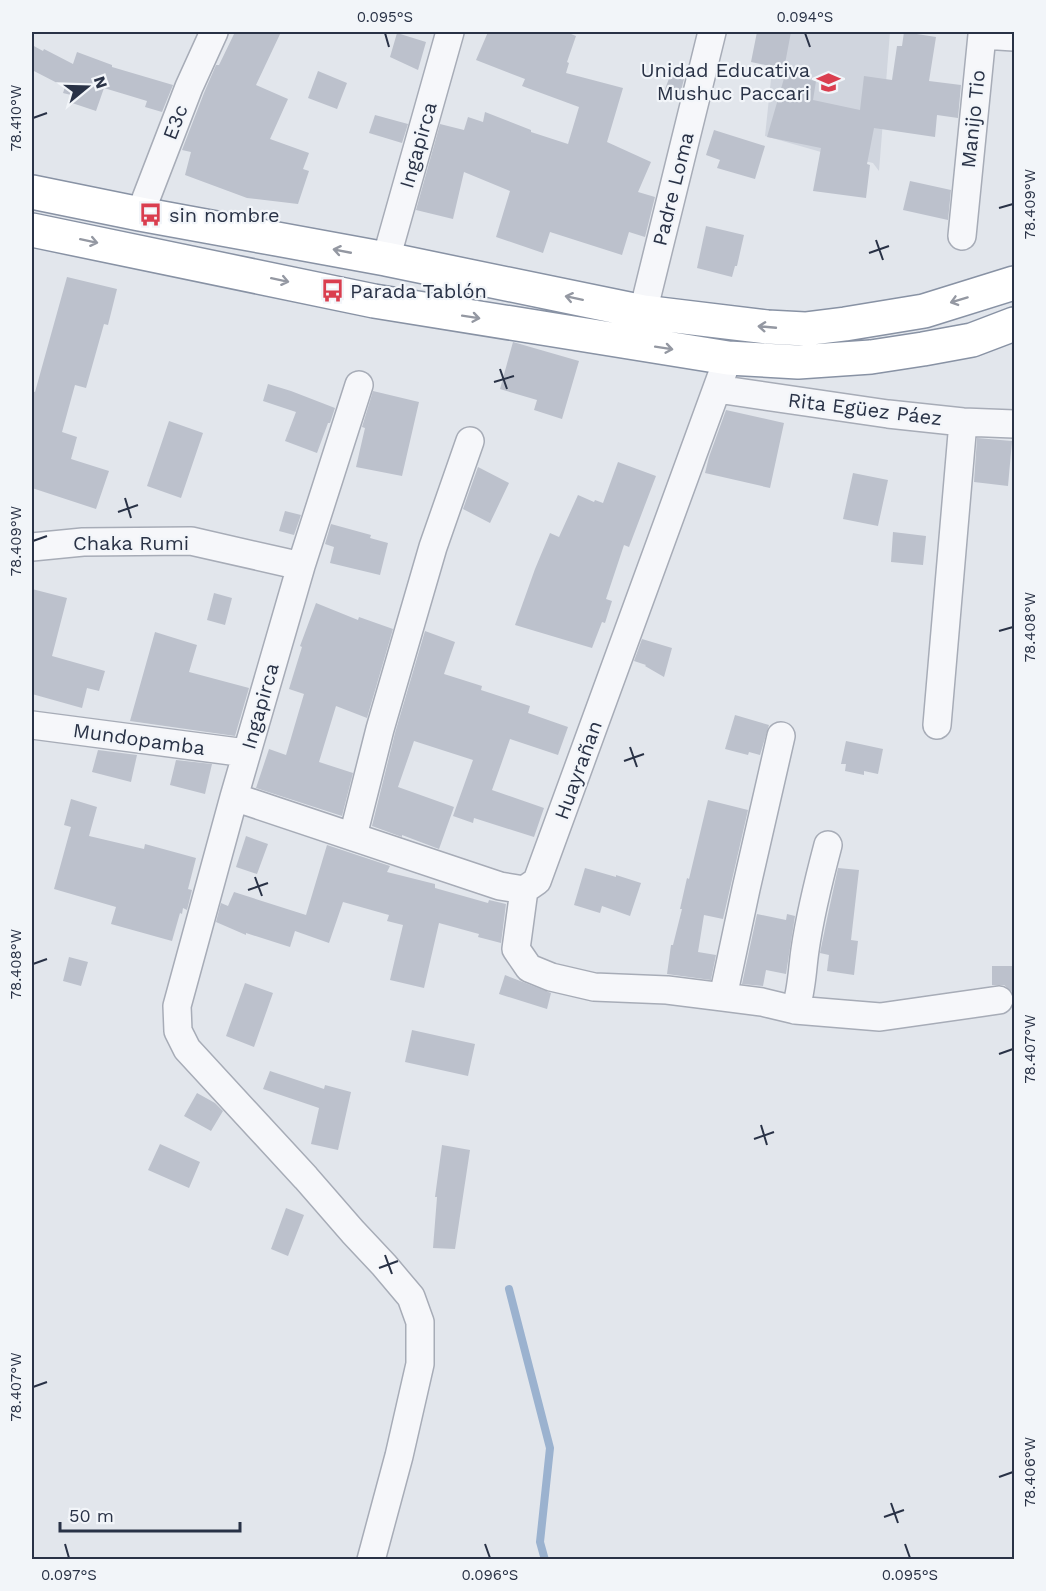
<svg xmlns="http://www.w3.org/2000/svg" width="1046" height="1591" font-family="'Work Sans',sans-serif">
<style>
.built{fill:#d0d5de}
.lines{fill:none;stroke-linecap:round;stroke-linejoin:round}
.stream{stroke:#9bb2cf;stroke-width:8}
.building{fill:#bcc1cc}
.minor-casing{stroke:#a7acb7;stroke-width:30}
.highway-casing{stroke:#8892a4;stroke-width:36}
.minor{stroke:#f6f7fa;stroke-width:27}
.highway{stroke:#fff;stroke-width:33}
.oneway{stroke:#9498a2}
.ticks{fill:none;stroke:#293246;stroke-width:2}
.labels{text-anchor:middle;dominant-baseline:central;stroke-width:4.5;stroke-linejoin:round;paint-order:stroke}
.poi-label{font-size:20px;fill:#293246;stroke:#f2f5f9;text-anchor:start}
.street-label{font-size:20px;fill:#293246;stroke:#f2f5f9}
.neatline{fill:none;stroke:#293246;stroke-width:2}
.ticks-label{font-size:15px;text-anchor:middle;fill:#293246}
</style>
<rect width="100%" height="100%" fill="#e2e6ec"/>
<!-- built -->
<path class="built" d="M776,32H890L879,171L873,163L851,158L835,156L765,136Z"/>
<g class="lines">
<!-- stream -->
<path class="stream" d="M509,1289L550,1448L540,1542L545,1560"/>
</g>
<!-- building -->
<path class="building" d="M235,32H281L256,85L288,99L270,139L309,153L303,169L309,171L298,204L247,198L185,175L191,152L182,150L204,93L216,65H219Z
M488,32H566L576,36L567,62L569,63L566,73L623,88L607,142L651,162L638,192L655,197L645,237L629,232L622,255L550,232L543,253L496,237L510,191L464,172L453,219L416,210L440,124L464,130L468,117L483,122L485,112L531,130V132L568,144L579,107L522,86L525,79L476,60Z
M757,32H791L784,69L751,62Z
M904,32L936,37L929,81L961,85L958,118L937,115L935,137L874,128L867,164L870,165L866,198L813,191L821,148L767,137L785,75L816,81L813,100L860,110L864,76L892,80L897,46H902Z
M397,33L426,42L418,70L390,57Z
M32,45L43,51L44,49L73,64L77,52L112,65V67L173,85L162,112L145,107L147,101L104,88L96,111L72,103L75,96L63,93L65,87L32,70Z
M318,71L347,83L337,109L308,98Z
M671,73L684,79L679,98L664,92Z
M375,115L408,124L402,143L369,133Z
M714,130L765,146L755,179L717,168L720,160L706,155Z
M910,181L951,190L948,220L903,210Z
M706,226L744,235L737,266H735L732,277L697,268Z
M67,277L117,289L108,325L104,324L86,388L75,385L62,432L77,437L71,459L109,471L96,509L32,488V391L35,392Z
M513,342L579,361L562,419L534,410L537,400L500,389Z
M268,384L291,391L335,408L330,423H328L317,453L285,441L296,412L263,401Z
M373,391L419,402L402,476L356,467L365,428L362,427Z
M726,410L784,423L770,488L705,473L709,457Z
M169,421L203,433L181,498L147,486Z
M977,438L1012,441L1008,486L974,482Z
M618,462L656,476L629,547L624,545L606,599L612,601L605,623L602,622L592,648L515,625L535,569L550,533L559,537L578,495L594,502L595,500L603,503Z
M478,467L509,483L490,523L463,509Z
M853,473L888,480L878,526L843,519Z
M285,511L301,515L294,535L279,531Z
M331,524L371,535L370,538L388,543L380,575L330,563L334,547L325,544Z
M893,532L926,536L923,565L891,562Z
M32,589L67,598L52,656L105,671L99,691L87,688L82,708L32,694Z
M214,593L232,598L225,625L207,620Z
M316,603L358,620L359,617L393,629L367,718L336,706L319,762L353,773L342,816L256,788L269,749L286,755L304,694L289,689L302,647L300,646Z
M425,631L455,642L444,674L482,686L481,690L530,706L528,713L568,727L558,755L510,739L492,790L544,808L534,837L474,818L473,823L453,816L473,760L414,741L398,787L454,807L439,849L402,835V837L372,826L395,733Z
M155,632L197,645L189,672L249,688L235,736L130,721Z
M642,639L672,648L664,677L645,666L646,665L634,661Z
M735,715L769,725L760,755L749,752L748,755L725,749Z
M846,741L883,749L878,774L864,771V775L845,771L846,764H841Z
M98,750L137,755L131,782L92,772Z
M176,760L212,764L205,794L170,785Z
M71,799L97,807L89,836L144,849L145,844L196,858L188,889L192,890L187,910L183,908L182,914L180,913L172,941L111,924L116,907L54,889L71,827L64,825Z
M708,800L748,810L723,919L704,915L698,952L716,955L711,980L667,974L671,945H673L682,909H680L687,878L689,879Z
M246,836L268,844L257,874L236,867Z
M327,845L390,866L387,872L435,884V888L488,903L489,900L506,904L501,943L478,937L479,934L439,923L424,988L390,980L403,925L387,921L389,915L343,902L329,943L295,931L290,947L246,933V935L216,922L221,903L228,906L234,892L306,915Z
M585,868L616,877V875L641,883L630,916L602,906L600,913L574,905Z
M838,868L859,870L851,940L858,941L854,975L827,971L829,955L820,953L828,914Z
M757,914L786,920L787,914L795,916L786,974L766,970L763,986L742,984Z
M69,957L88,962L81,986L63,981Z
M992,966H1014V992H1012L1004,985H992Z
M505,975L551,993L547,1009L499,994Z
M245,983L273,993L254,1047L226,1036Z
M412,1030L475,1044L468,1076L405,1062Z
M270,1071L324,1089L325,1085L351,1092L338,1150L311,1144L319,1108L263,1089Z
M197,1093L215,1103L223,1111L211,1131L184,1116Z
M160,1144L200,1162L189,1188L148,1170Z
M442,1145L470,1150L455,1249L433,1248L437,1197H435Z
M286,1208L304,1215L288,1256L271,1249Z"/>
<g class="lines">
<defs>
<path id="minor" d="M140,214L189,87L214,32
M962,236L982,35L1014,37
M386,259L450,32
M643,312L712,32
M359,385L301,566L234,797L177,1006L178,1031L187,1049L306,1178L353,1232L384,1265L411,1297L420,1322V1364L399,1456L371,1560
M717,389L888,414L963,422L1014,424
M32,547L83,542L191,541L301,566
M32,725L246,753
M937,725L963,422
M234,797L500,886L524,890L537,881L728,358
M353,836L380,729L433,547L470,441
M524,890L516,949L529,968L551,977L594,987L667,990L723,997L762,1002L795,1010L880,1017L999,1000
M723,997L746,889L781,736
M795,1010C802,991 802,970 805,950C810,915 819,879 828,845"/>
<path id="highway" d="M32,192L140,214L386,259L643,312L767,327L805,329L845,324L924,311L1014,283
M32,230L374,301L728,358L798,362L871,357L923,349L972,340L1014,324"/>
</defs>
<!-- minor casing -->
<use href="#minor" class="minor-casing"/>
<!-- highway casing -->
<use href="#highway" class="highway-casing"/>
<!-- minor -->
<use href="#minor" class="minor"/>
<!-- highway -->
<use href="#highway" class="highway"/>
</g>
<!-- one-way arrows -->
<defs><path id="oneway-shaft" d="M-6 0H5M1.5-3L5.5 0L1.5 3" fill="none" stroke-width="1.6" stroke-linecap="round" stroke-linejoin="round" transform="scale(1.5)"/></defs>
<g class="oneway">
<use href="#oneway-shaft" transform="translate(89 241) rotate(12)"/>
<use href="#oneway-shaft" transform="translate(342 251) rotate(-169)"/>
<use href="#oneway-shaft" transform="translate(280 280) rotate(12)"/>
<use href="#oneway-shaft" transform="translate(574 298) rotate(-168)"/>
<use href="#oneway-shaft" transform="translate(959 300) rotate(163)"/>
<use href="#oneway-shaft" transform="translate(471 317) rotate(9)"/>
<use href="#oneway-shaft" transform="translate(767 327) rotate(-175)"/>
<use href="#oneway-shaft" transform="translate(664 348) rotate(9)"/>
</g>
<!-- ticks -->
<path class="ticks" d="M385,33L389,47M805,33L810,47M33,118L47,113M999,208L1013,204M876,240L883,260M869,253L889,246M500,369L507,389M494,382L514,376M125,498L131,518M118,512L138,505M33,541L47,536M999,631L1013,627M630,747L637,767M624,761L644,754M255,877L262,896M248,890L268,883M33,964L47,959M999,1054L1013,1049M761,1125L767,1145M754,1139L774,1132M385,1255L392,1274M379,1268L398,1261M33,1387L47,1382M999,1477L1013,1472M891,1503L898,1523M884,1517L904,1510M65,1544L69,1558M485,1544L490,1558M905,1544L910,1558"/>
<!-- icons -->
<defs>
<symbol id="university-bare" viewBox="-9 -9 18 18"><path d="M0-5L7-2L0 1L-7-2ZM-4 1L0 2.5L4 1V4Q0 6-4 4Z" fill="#da3e4f" stroke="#f2f5f9" stroke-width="2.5" paint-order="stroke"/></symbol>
<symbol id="bus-bare" viewBox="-9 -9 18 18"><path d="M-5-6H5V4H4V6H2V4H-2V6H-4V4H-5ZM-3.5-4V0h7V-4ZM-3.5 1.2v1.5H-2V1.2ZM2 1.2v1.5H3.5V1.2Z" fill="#da3e4f" stroke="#f2f5f9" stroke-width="2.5" paint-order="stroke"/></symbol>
</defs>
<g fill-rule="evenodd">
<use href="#university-bare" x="812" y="66" width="33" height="33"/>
<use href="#bus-bare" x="134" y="198" width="33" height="33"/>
<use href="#bus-bare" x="316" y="274" width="33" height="33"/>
</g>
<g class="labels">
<!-- poi labels -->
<g class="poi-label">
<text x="810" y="70" text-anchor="end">Unidad Educativa<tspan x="810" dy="23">Mushuc Paccari</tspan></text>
<text x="169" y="215">sin nombre</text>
<text x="350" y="291">Parada Tablón</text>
</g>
<!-- street labels -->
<g class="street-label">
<text transform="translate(973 119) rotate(-84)">Manijo Tio</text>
<text transform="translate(175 122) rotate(-69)">E3c</text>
<text transform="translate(418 145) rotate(-74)">Ingapirca</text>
<text transform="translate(673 189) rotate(-76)">Padre Loma</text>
<text transform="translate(865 409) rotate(7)">Rita Egüez Páez</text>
<text x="131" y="543">Chaka Rumi</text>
<text transform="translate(260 706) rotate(-74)">Ingapirca</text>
<text transform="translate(139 739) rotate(8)">Mundopamba</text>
<text transform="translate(578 770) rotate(-70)">Huayrañan</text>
</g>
</g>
<!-- border -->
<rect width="1046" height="1591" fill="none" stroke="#f2f5f9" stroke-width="66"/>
<!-- north arrow -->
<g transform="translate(87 87) rotate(71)" stroke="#f2f5f9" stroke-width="4.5" paint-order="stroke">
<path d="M0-4.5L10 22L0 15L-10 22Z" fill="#293246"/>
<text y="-9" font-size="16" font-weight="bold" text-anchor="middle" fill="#293246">N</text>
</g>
<!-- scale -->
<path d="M60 1522v9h180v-9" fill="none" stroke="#293246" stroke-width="3"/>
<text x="69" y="1522" font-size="18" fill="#293246" stroke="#f2f5f9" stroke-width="4.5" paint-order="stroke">50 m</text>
<rect x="33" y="33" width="980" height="1525" class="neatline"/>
<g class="ticks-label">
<text x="385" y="22">0.095°S</text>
<text x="805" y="22">0.094°S</text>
<text transform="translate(16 118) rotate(-90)" y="5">78.410°W</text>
<text transform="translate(1030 204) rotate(-90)" y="5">78.409°W</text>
<text transform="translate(16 541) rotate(-90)" y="5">78.409°W</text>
<text transform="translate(1030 627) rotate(-90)" y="5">78.408°W</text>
<text transform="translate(16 964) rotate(-90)" y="5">78.408°W</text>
<text transform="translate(1030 1049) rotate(-90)" y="5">78.407°W</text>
<text transform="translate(16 1387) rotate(-90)" y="5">78.407°W</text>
<text transform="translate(1030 1472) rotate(-90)" y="5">78.406°W</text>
<text x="69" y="1580">0.097°S</text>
<text x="490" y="1580">0.096°S</text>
<text x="910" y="1580">0.095°S</text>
</g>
</svg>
